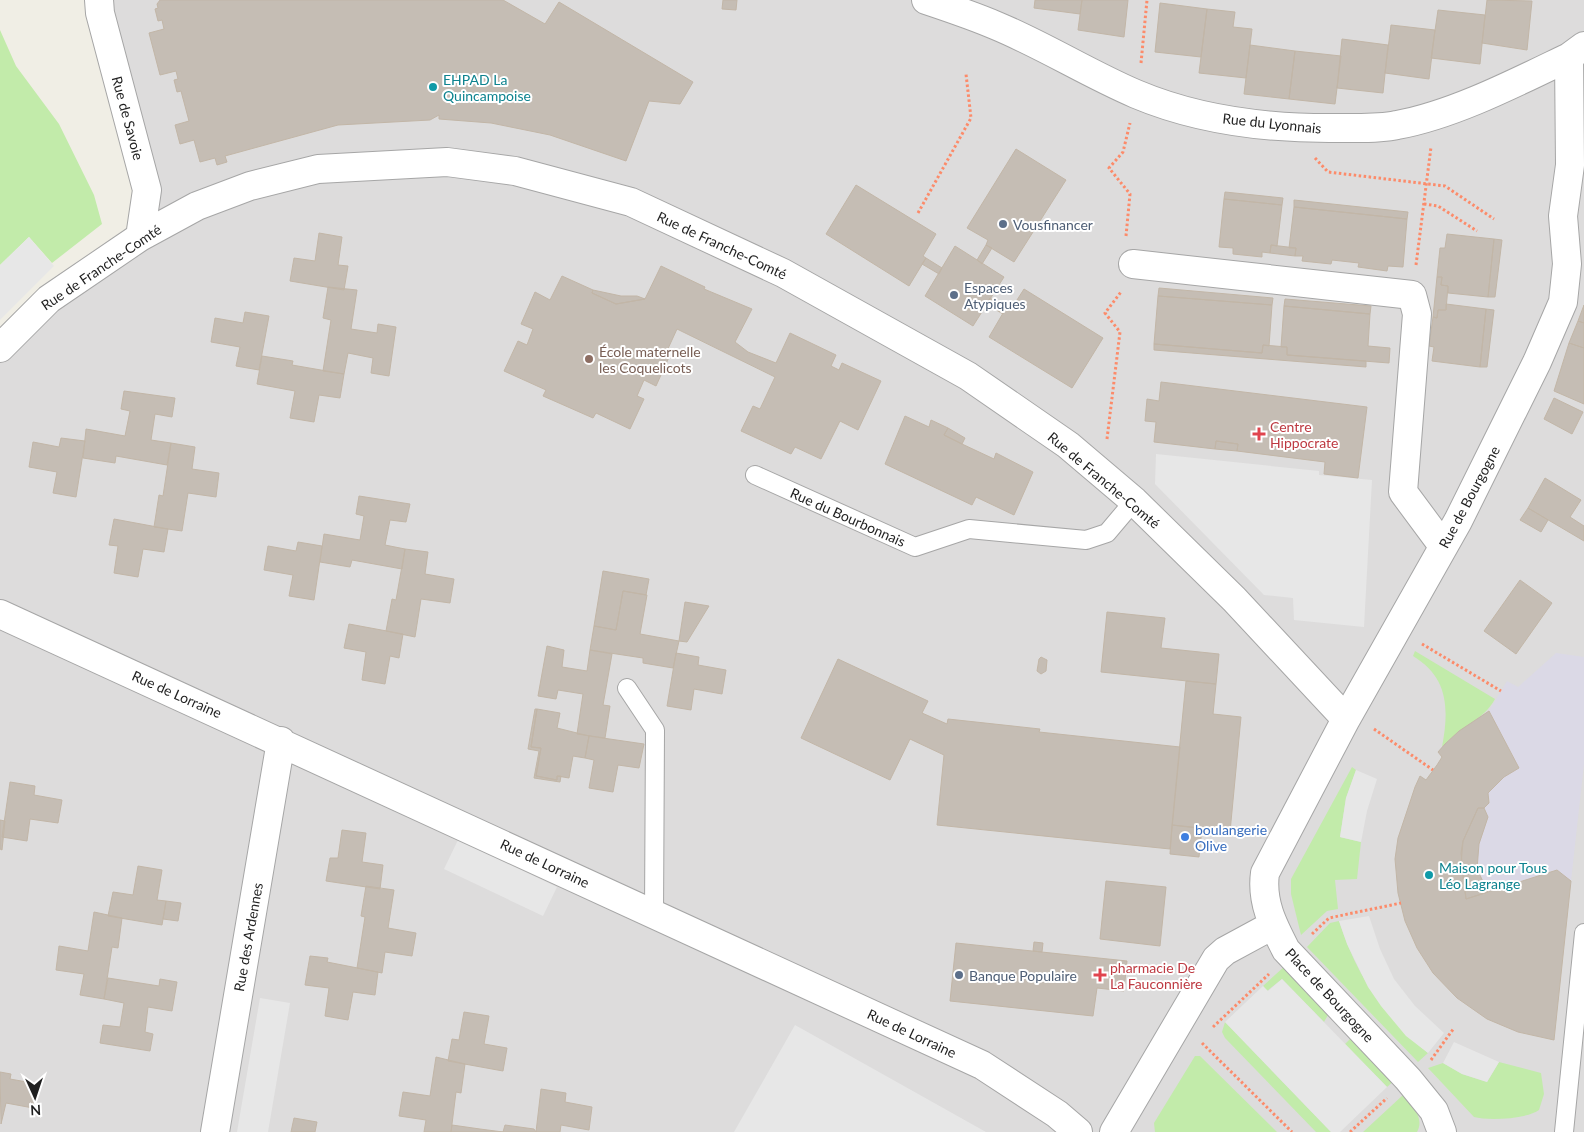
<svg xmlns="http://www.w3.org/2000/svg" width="1584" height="1132" font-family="Lato,sans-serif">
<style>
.residential{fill:#dddcdc}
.grass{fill:#c2ebaa}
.parking{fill:#e7e7e7}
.plaza{fill:#dbd9e6}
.building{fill:#c5bdb4;stroke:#c2b6a7}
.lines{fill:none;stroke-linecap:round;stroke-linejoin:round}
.lane-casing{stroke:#a6a6a6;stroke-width:20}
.street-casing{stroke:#a6a6a6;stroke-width:30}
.path{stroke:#fc8b6a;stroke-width:3;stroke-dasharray:2.5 2.5;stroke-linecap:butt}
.lane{stroke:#fff;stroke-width:18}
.street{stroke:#fff;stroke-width:28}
.culture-dot{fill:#0f9aa8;stroke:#fff;stroke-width:2}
.service-dot{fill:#5c6f8a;stroke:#fff;stroke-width:2}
.education-dot{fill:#8d6e63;stroke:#fff;stroke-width:2}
.health-dot{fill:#e0444e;stroke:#fff;stroke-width:2}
.shop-dot{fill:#3f7fe0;stroke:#fff;stroke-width:2}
.labels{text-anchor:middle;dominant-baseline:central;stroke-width:4;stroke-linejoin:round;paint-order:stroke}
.culture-label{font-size:14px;fill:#0d838f;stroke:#fff;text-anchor:start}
.street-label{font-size:14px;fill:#1f1f1f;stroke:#fff}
.service-label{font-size:14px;fill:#4e5e75;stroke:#fff;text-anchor:start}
.education-label{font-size:14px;fill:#785e54;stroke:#fff;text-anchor:start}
.health-label{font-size:14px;fill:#be3a42;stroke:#fff;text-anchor:start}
.shop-label{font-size:14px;fill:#366cbe;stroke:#fff;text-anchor:start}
</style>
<rect width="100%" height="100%" fill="#f0eee5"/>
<!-- residential -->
<path class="residential" d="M99,0H1584V1132H0V348L140,237L147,190Z"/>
<!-- grass -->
<path class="grass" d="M0,30L16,66L59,124L94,195L102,224L52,263L29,237L0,265Z
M1415,651L1495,699C1484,720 1458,729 1442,747C1449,709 1449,678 1413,656Z
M1352,767L1356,770L1346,798L1340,837L1361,842L1357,879L1335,880L1338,909L1327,911L1301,935L1291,894V879Z
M1339,921C1356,974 1384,1018 1428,1053L1418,1062L1307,947L1330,923Z
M1286,965L1328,1015L1324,1022L1282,979L1267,991L1263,986Z
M1225,1022L1331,1132H1316L1225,1038L1222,1032Z
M1350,1039H1354L1396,1079L1387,1087L1345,1044Z
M1195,1056H1200L1277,1132H1155L1154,1123Z
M1499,1062L1541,1073L1544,1094L1539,1110C1527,1119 1488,1121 1474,1117L1428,1068L1443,1063L1462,1074L1487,1082Z
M1403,1095C1412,1105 1425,1118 1417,1132H1363Z"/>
<!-- parking -->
<path class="parking" d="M29,237L54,266L0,320V265Z
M1156,454L1319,471V475L1372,480L1364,627L1294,620L1293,598L1264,595L1155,484Z
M1356,770L1377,779L1367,811L1361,842L1340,837L1346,798Z
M458,840L557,887L543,916L444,869Z
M1369,916L1380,949L1394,979L1415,1006L1444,1033L1428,1053L1406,1036L1381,1006L1368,987L1347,944L1339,921Z
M1282,979L1387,1087L1340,1132H1331L1225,1022L1263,986L1268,991Z
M260,998L290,1003L268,1132H237Z
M795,1025L986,1132H734Z
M1454,1042L1499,1062L1487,1082L1462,1074L1443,1063Z"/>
<!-- plaza -->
<path class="plaza" d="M1556,653L1584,657V764L1571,881L1557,870L1488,892L1477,869L1479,844L1488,817L1484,808L1490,801L1488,793L1504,777L1519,768L1489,711L1507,681L1518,687Z"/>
<!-- building -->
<path class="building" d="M160,0H503L545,24L559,2L693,82L680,104L649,101L626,161L550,135L491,123L439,119V115L430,120L338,125L225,156L227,162L217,165L215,158L200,162L194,140L180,144L175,125L189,121L181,91L177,92L174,80L178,79L176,71L160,75L149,33L164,29L162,20L158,21L155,9L158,8L157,4Z
M723,0H737L736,10L722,9Z
M1035,0H1082L1080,14L1034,8Z
M1082,0H1128L1124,37L1078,30Z
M1487,0L1532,1L1527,50L1482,43Z
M1160,3L1207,9L1201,57L1155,52Z
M1207,9L1235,12L1233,27L1252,29L1246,78L1199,73Z
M1438,10L1485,15L1480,64L1431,58Z
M1391,25L1435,30L1429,79L1385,73Z
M1342,39L1388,45L1383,93L1337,88Z
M1250,45L1295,51L1289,99L1244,94Z
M1295,51L1341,56L1335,104L1289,99Z
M1016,149L1066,180L1014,262L986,245L988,240L967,228Z
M856,185L936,234L923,256L926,258L909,286L826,234Z
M1225,192L1283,198L1282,205L1224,199Z
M1224,199L1282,205L1277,246L1271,245L1270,253L1262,252V257L1233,254V248L1219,247Z
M1294,200L1408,212L1407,219L1294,207Z
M1294,207L1407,219L1403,267L1388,266L1387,271L1358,267L1359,263L1332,260L1331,264L1302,261L1303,256H1295L1296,248H1289Z
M319,233L342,237L338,265L348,266L344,290L290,281L294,258L315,261Z
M1447,234L1494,239L1488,297L1448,293V286L1441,285L1442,277H1437L1440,248H1445Z
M1494,239L1502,240L1495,297H1488Z
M986,245L992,248L982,264L977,260Z
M1271,245L1296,248L1295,256L1270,253Z
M955,246L1004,277L973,326L925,296Z
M926,258L942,268L939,274L922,264Z
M661,266L705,287L704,289L752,309L735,342L748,352L776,363L790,333L836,355L831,366L839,370L842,363L881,381L858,430L840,421L821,459L795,447L791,454L741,431L753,406L760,409L775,377L677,329L666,353L670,355L656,386L644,380L637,396L644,399L630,429L596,413L593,418L543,396L546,390L504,371L518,341L527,345L533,329L521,324L535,292L550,300L562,276L593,290L592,293L616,304L645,299Z
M1437,277H1442L1441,285L1448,286L1446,310H1438L1437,318L1433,317Z
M328,287L357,290L351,329L377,333L378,324L396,327L389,376L371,373L373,358L348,353L344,374L323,371L331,320L323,318Z
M1159,288L1273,298L1272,305L1158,296Z
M1024,289L1103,338L1072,388L989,337L1006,308L1010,311Z
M593,290L621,296H637L645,299L616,304L592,293Z
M1158,296L1272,305L1269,346L1263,345L1262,353L1154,344Z
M990,298L1006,308L1003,314L986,304Z
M1285,299L1371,306L1370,314L1284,306Z
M1446,304L1486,309L1480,367L1432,361L1434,347L1429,346L1433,317L1437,318L1438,310H1446Z
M1584,305V323L1578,321Z
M1284,306L1370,314L1368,346L1390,348L1389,363L1287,355V347H1281Z
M1486,309L1494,310L1487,367H1480Z
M245,312L269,316L259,370L236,366L240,347L211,342L215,318L243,323Z
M1578,321L1584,323V348L1569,343Z
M1569,343L1584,348V404L1554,391Z
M1154,344L1262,353L1263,345L1287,347V355L1366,361V367L1154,350Z
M262,356L293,361L292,365L344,374L340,398L319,395L314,422L290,418L295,391L257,384Z
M1161,382L1367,407L1358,478L1324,474L1325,462L1237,451L1238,444L1216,441L1215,449L1154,442L1156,422L1145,421L1147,399L1159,401Z
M124,391L175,398L172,417L155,414L151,440L171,443L167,465L116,456L115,463L83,458L86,429L125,436L130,411L121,409Z
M1554,398L1583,412L1572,434L1544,419Z
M905,416L929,427L931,420L948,428L944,435L962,444L994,459L996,453L1033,472L1014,515L976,497L972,505L885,464Z
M948,428L965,438L962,444L944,435Z
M61,438L85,441L76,497L53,493L57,472L29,467L33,442L59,447Z
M1216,441L1238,444L1237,451L1215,449Z
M171,443L195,447L192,469L219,473L216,497L188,493L182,531L154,527L159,495L163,496Z
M1545,478L1581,500L1570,517L1584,526V541L1528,508Z
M359,496L410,504L406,522L390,520L385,545L405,549L402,569L352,560L350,567L320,562L324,534L360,540L364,516L356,514Z
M1528,508L1548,520L1541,532L1520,520Z
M114,519L168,529L164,552L143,549L138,577L114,573L118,546L109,545Z
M298,542L322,546L314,600L289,596L293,575L264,570L268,546L296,551Z
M405,549L428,552L425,574L454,579L450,603L421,599L415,637L386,631L392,599L396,600Z
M603,571L649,579L646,595L623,591L616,630L594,626Z
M1520,580L1552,603L1516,654L1484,631Z
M623,591L647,595L640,634L679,641L673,668L643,663V658L590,650L594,626L616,630Z
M685,602L709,606L687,642L679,641Z
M1107,612L1165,618L1161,648L1219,654L1216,684L1101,672Z
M349,624L403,634L399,658L390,656L385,684L362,680L366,652L344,648Z
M547,646L564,650L562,667L587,671L590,650L612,654L603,705L610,706L605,738L577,734L583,694L558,690L556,699L538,696Z
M676,653L699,657L698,665L726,670L722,694L694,689L691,710L667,706Z
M1041,657L1047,660L1046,671L1041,674L1037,671L1039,659Z
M838,659L928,701L922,713L947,724L948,719L1040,729L1039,732L1180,747L1170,849L937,825L944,755L910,739L890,780L801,738Z
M1186,681L1216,684L1213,714L1241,717L1230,832L1172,825Z
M535,709H537L531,747L541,748L536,776L557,780V776H561L560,782L534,778L539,751L528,749Z
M537,709L560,713L557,728L589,736L585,758L573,756L569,778L557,776V780L536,776L541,748L531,747Z
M1489,711L1519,768L1504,777L1488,793L1489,803L1484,808H1478L1463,841L1461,864L1466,899L1557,870L1571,881L1554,1040L1518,1032L1487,1019L1457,998L1433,973L1417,948L1405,921L1398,893L1395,859L1398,838L1415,787L1420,776L1426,780L1437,765L1442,757L1438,752L1445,744L1459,731Z
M589,736L644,744L639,768L618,765L613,792L589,788L594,760L585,758Z
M10,782L35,786L34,795L62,800L58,823L30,819L27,841L2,837Z
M1478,808H1484L1488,817L1479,844L1477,869L1488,892L1466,899L1461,853L1463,841Z
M0,820L5,821L2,850L0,849Z
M1172,825L1202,828L1199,857L1170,854Z
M342,830L366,833L362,862L383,865L380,889L326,881L330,858H338Z
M138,866L162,870L157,900L166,901L162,925L108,916L113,892L133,895Z
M1106,881L1166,887L1160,946L1100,939Z
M366,886L394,890L388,928L416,933L412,956L385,952L382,973L357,968L365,917L361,916Z
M166,901L181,903L178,921L163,919Z
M94,912L122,918L118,948L112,947L104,999L80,995L84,974L56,970L59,946L88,951Z
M1034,942L1043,943L1042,952L1033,951Z
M956,943L1127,961L1124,991L1097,988L1093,1016L950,1001Z
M310,956L328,958L327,962L378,972L375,995L353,992L348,1020L325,1016L329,988L305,985Z
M108,978L159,986L160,979L177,982L172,1011L148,1007L145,1032L153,1034L150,1051L100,1043L103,1025L120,1027L124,1003L104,999Z
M464,1012L489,1016L484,1044L507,1048L503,1071L448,1061L452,1039L459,1040Z
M436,1057L465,1064L461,1093L456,1092L451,1132H424L426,1120L399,1116L403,1092L430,1096Z
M0,1072L11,1074L10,1079L38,1084L33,1108L6,1103L1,1124Z
M541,1089L566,1093L565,1102L592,1107L589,1130L561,1125L560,1132H536Z
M294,1118L317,1122L315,1132H291Z
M452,1125L480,1129L503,1132H451Z
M505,1125L534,1129L536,1132H503Z"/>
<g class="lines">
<defs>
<path id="lane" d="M755,475L915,547L969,529L1086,540L1107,533L1134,501
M627,688L655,730L654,914
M1564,1132L1584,933"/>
<path id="street" d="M99,0L100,13L147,190L140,237
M926,0C950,8 974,16 997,26C1045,46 1089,74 1136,94C1200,121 1272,129 1340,128C1358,128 1379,129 1397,125C1453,115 1517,82 1569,57
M1133,264L1412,295L1417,314L1403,492L1443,546
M0,348L49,299L140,237L197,206L250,186L318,169L447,162L515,171L631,202L783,273L968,376L1068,445L1134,501L1234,599L1346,719
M0,614L982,1065L1057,1114L1078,1132
M215,1132L281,741
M1114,1132L1216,959L1225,951L1273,925
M1442,1132L1434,1111L1408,1079L1286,950C1273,925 1261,902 1265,873L1346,719L1458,521L1537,362L1563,302L1567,264L1563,216L1570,165L1569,57L1584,46"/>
</defs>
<!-- lane casing -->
<use href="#lane" class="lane-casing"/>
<!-- street casing -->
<use href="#street" class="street-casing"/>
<!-- path -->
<path class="path" d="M1141,63L1147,0
M1315,158L1328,172L1445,186L1494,219
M1424,204L1438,206L1477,231
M918,213L971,118L966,74
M1126,236L1130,194L1109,168L1123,152L1130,123
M1416,265L1431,147
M1107,439L1120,332L1105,313L1121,292
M1422,644L1501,691
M1374,729L1433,770
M1312,934L1329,918L1401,903
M1213,1027L1269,974
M1202,1043L1292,1132
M1431,1060L1454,1028
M1350,1132L1387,1098"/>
<!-- lane -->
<use href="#lane" class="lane"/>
<!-- street -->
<use href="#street" class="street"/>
</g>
<!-- markers -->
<g class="culture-dot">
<circle cx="433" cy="87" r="5"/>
<circle cx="1429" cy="875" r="5"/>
</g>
<g class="service-dot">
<circle cx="1003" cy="224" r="5"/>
<circle cx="954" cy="295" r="5"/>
<circle cx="959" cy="975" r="5"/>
</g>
<circle class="education-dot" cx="589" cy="359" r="5"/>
<g class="health-dot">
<path d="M1256.5 426.5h5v5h5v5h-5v5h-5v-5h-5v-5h5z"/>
<path d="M1097.5 967.5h5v5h5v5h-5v5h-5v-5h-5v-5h5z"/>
</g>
<circle class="shop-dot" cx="1185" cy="837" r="5"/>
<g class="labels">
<!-- culture labels -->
<g class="culture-label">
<text x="443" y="79">EHPAD La<tspan x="443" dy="16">Quincampoise</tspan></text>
<text x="1439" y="867">Maison pour Tous<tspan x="1439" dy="16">Léo Lagrange</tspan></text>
</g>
<!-- street labels -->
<g class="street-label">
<text transform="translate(128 118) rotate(75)">Rue de Savoie</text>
<text transform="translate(1272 123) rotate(6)">Rue du Lyonnais</text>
<text transform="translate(722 245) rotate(25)">Rue de Franche-Comté</text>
<text transform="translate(101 267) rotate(-34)">Rue de Franche-Comté</text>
<text transform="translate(1104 480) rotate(40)">Rue de Franche-Comté</text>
<text transform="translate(1469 497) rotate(-62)">Rue de Bourgogne</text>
<text transform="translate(848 517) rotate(24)">Rue du Bourbonnais</text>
<text transform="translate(177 694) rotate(24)">Rue de Lorraine</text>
<text transform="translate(545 863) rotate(25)">Rue de Lorraine</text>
<text transform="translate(248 937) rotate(-80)">Rue des Ardennes</text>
<text transform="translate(1330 995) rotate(47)">Place de Bourgogne</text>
<text transform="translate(912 1033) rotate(25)">Rue de Lorraine</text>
</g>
<!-- service labels -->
<g class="service-label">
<text x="1013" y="224">Vousfinancer</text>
<text x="964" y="287">Espaces<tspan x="964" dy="16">Atypiques</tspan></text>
<text x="969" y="975">Banque Populaire</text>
</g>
<!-- education labels -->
<g class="education-label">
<text x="599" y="351">École maternelle<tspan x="599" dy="16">les Coquelicots</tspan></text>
</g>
<!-- health labels -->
<g class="health-label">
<text x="1270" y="426">Centre<tspan x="1270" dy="16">Hippocrate</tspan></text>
<text x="1110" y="967">pharmacie De<tspan x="1110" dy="16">La Fauconnière</tspan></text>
</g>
<!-- shop labels -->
<g class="shop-label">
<text x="1195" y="829">boulangerie<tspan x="1195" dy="16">Olive</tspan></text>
</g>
</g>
<!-- north arrow -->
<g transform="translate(35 1097) rotate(177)" stroke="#ffffff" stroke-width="4" paint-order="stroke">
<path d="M0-4L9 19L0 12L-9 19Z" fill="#1f1f1f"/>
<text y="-8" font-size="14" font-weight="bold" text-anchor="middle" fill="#1f1f1f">N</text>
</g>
</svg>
